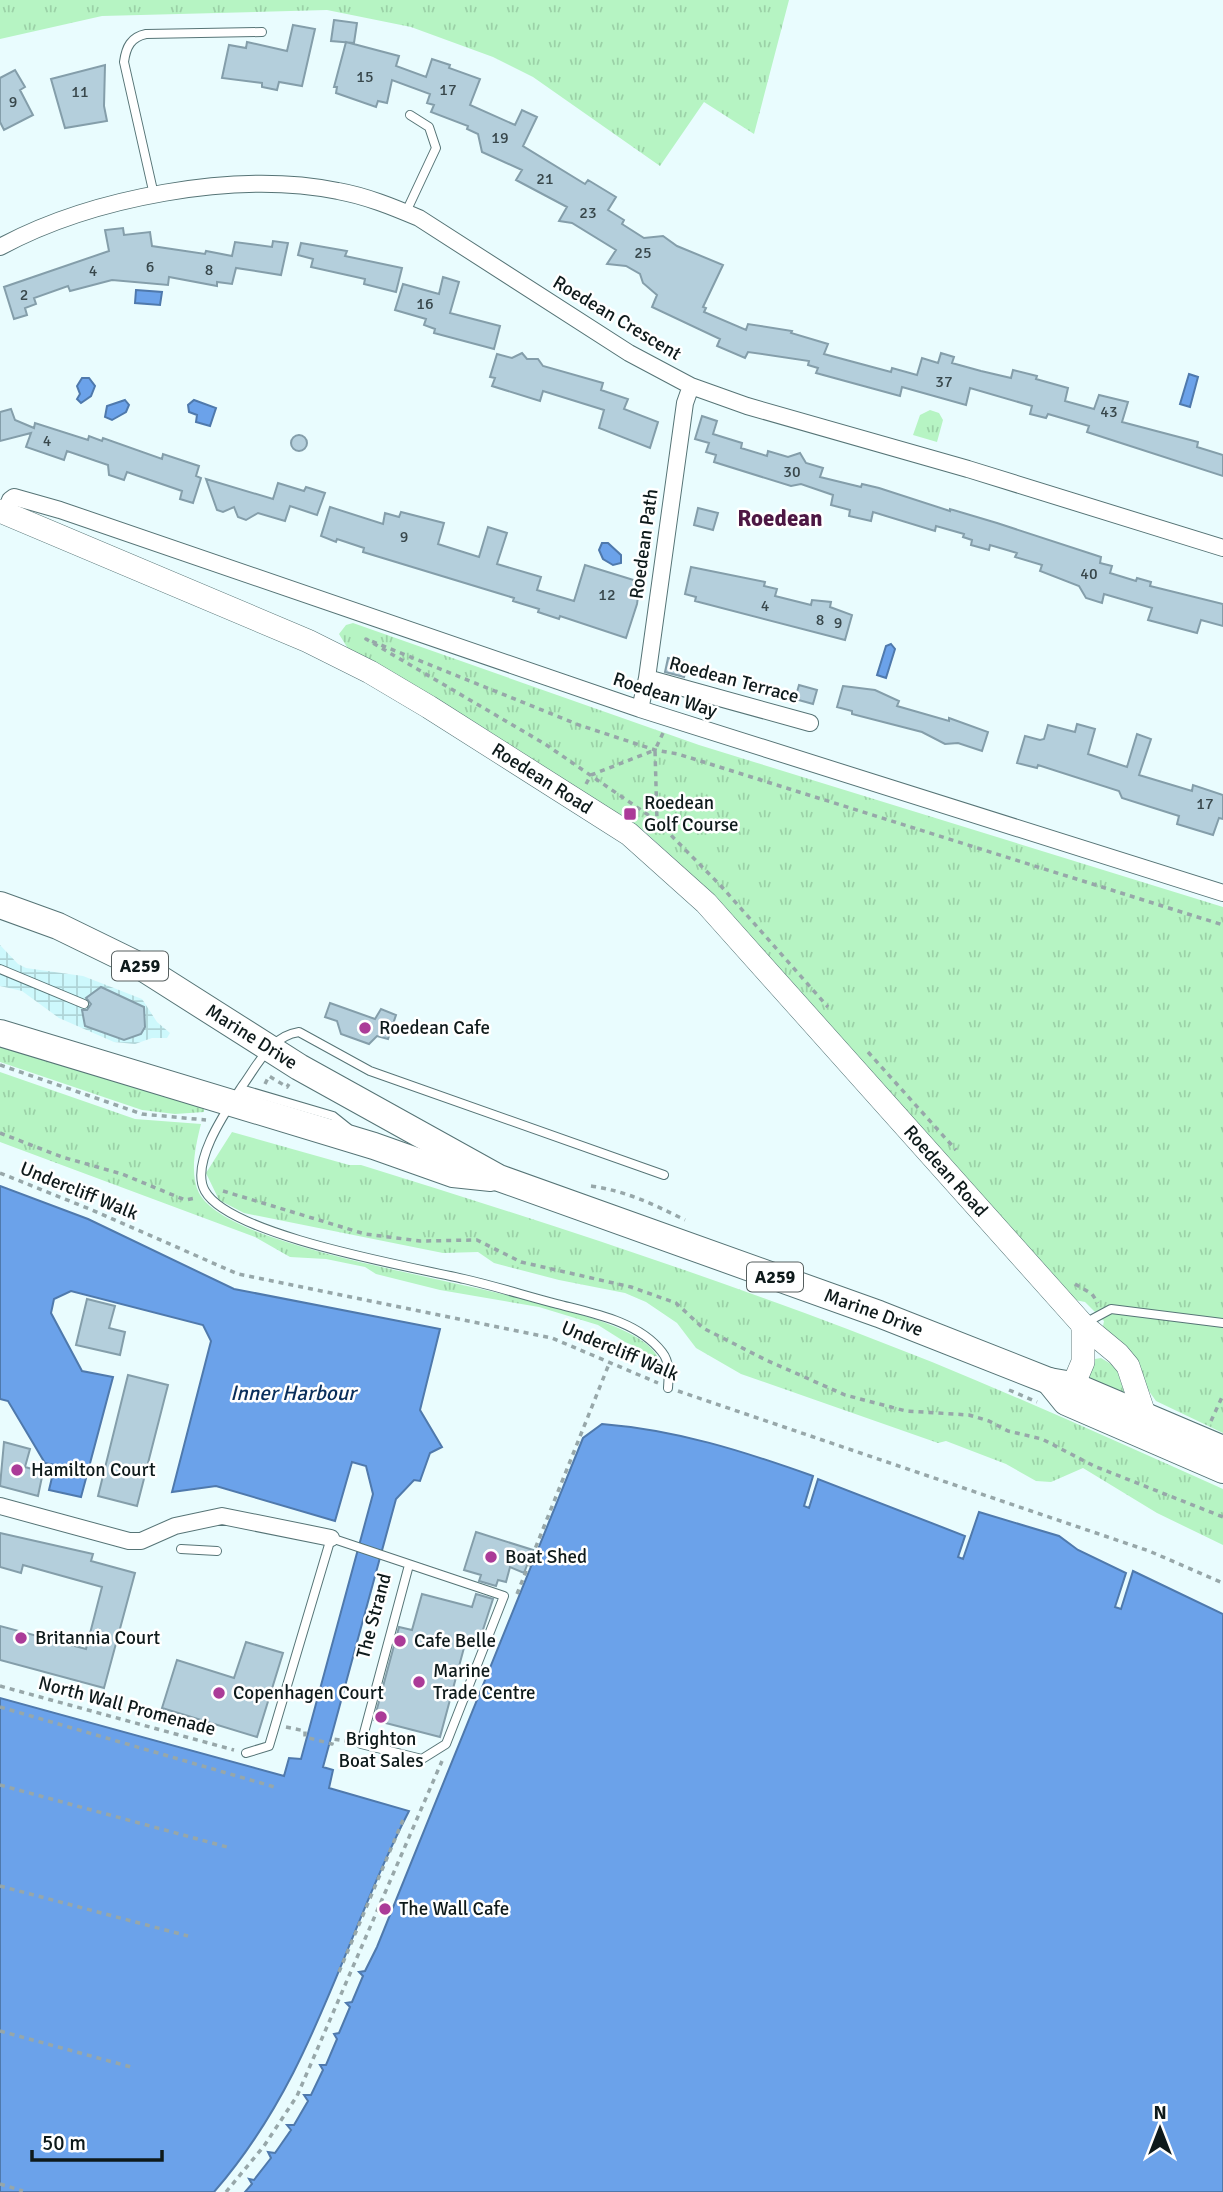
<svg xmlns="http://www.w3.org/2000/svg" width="1223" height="2192" font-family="Signika,sans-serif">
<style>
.industrial{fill:url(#industrial-grid)}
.grass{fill:url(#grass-tufts)}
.water{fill:#6ba2ea;stroke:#4f79ac;stroke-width:2}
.building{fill:#b4cfdc;stroke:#849eaa;stroke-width:2}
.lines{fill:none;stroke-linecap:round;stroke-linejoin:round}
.service-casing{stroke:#567476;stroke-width:10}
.minor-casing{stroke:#567476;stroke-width:18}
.secondary-casing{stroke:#567476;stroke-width:24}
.primary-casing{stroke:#567476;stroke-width:28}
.path{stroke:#97a7a9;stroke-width:3.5;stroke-dasharray:5 5;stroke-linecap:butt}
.service{stroke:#fff;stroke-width:8}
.minor{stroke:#fff;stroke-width:16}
.secondary{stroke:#fff;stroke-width:23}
.primary{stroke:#fff;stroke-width:26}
.poi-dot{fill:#ab3b98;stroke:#fff;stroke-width:2.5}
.labels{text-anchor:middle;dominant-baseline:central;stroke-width:5;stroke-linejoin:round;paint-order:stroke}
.number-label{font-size:16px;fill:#38474b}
.shield{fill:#fff;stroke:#565f5f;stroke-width:2}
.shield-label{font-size:18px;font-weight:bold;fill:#0e1a1b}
.street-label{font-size:19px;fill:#0e1a1b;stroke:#fff}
.poi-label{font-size:19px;fill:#0e1a1b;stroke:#fff;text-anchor:start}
.water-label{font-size:21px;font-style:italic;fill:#092e5b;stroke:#fff}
.quarter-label{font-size:23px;font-weight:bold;fill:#4d1744;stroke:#fff}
</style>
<defs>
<pattern id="industrial-grid" width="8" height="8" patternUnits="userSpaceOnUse" patternTransform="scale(1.75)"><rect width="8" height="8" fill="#cdf8fc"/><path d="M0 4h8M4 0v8" fill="none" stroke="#afd4d7"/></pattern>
<pattern id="grass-tufts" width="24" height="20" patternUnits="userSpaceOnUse" patternTransform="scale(1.75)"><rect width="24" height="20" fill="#b6f4c3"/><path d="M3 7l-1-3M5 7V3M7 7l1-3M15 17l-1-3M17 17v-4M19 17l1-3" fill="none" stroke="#9bd1a7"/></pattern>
</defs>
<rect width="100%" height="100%" fill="#e9fcfe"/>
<!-- industrial -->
<path class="industrial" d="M0,945L18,964L26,968L83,976L142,999L157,1022L170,1033L167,1038H152L135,1044L114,1042L59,1018L22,991L0,986Z"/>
<!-- grass -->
<path class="grass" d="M0,0H789L754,134L704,102L660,166L533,77L493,57L411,27L327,10L102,16L0,39Z
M930,410L939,413L943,420L937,442L913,435L920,415Z
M353,623L699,745L1223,907V1433L1156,1401L1146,1387L1129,1352L1103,1326L1104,1321L1085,1302L1075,1300L693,876L643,830L530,758L350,652L339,634L346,625Z
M0,1042L204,1106V1112L175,1114L142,1110L0,1062Z
M0,1072L135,1119L201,1124C196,1144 189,1173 199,1193C242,1272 663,1292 660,1367L648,1358L642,1349L625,1342L598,1325L539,1307L440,1290L376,1274L365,1267L326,1259L290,1257L255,1237L0,1142Z
M232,1132L349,1165H361C552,1224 745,1287 932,1362C1030,1402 1126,1446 1223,1489V1545L1157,1513L1083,1468L1051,1482L1036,1481L1006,1464L946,1441L938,1443L741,1374L696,1348L677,1323L646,1302L625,1293L559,1280L494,1263L478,1252L443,1253L244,1213L219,1200L206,1173Z
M1101,1358L1116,1367L1125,1394L1089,1381L1087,1369L1095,1359Z"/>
<!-- water -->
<path class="water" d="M136,290L162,292L160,305L135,303Z
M1189,374L1198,377L1190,407L1180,404Z
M82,378H89L95,386L91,396L81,403L77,399L80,394L77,386Z
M125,400L129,405L126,412L112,420L105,417L107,406Z
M194,400L216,408L210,426L196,422L197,415L189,412L188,405Z
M602,543H608L621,555V563L613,565L603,559L599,550Z
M891,644L895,649L886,678L877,675L886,646Z
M0,1186L88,1219L234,1289L440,1329L420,1410L442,1447L430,1453L420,1481L414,1480L396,1499L323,1767L333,1770L329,1788L409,1811C341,1943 314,2077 214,2192H0V1698L284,1776L289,1758L301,1759L373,1494L366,1466L352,1462L335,1521L216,1486L172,1492L211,1341L203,1325L71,1291L54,1299L51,1313L82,1371L113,1377L81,1497L49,1490L55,1465L45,1463L8,1401L0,1399Z
M602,1424C677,1430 743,1451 813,1476L804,1506L809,1508L818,1479L965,1536L958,1557L963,1559L979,1512L1059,1536L1078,1550L1126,1573L1115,1607L1121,1609L1133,1571L1223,1614V2192H245L252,2184L249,2179L254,2180L271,2158L268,2152L275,2153L291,2130L287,2125H294L308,2101L304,2095H311L323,2070L320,2065H326L337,2039L334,2034L339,2033L350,2007L346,2003L352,2002L363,1976L359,1972L365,1971L377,1947L583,1438Z"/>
<!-- building -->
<path class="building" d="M334,20L357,23L354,43L331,41Z
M293,25L315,29L302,86L279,82L277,90L262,87V83L222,78L229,45L246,48L247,42L287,51Z
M346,42L399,56L396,66L426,77L432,59L450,65L449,68L480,79L470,105L515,125L522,110L537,117L523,146L585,184L588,180L616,197L608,210L624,220L622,224L644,238L663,236L677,246L723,265L703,307L706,308L704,312L746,330L748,324L792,331L791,333L828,344L824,354L891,372L892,368L917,375L922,358L938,363L941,353L954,357L952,363L981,371L1011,378L1013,370L1037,376L1036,379L1068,388L1065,401L1094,409L1099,395L1128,402L1122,422L1198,442L1197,447L1223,455V476L1087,432L1089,426L1048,414L1046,418L1030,414L1032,406L970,388L966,405L902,387L900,396L816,373L818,368L808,365L809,361L748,352L745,358L717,346L720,339L652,307L657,295L643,283L640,274L626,266L607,264L616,250L572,223L559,221L567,207L516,180L522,170L482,152L478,134L467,129L468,126L431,112L434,105L427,103L430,94L392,80L387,103L378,101L376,107L336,93L337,87H334Z
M105,65L104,106L107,121L65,128L51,79Z
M15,70L25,87L20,90L33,115L4,130L0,122V78Z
M123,228L124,235L150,232L152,246L205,254L206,251L232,256L235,242L272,247L273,241L288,243L281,275L236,268L232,284L217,282V286L169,277L168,285L112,280L70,291L68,286L34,298L36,304L25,308L27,315L14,319L4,287L109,251L105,230Z
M301,243L347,251L345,256L402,268L396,292L364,284L365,279L311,267L313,259L298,255Z
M443,277L459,282L450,313L500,326L494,349L434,333L435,329L424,325L426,319L395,310L403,284L439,294Z
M522,353L527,359H538L543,366L603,383L601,390L628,399L624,409L658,422L650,448L599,428L604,410L543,391L540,401L492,386L495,378L490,377L497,354L512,358Z
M11,409L15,420L34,428L35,423L88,440L89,436L102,441L103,438L162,459L163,454L199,466L196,476L201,478L193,503L180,499L182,491L127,472L124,480L109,475L108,465L67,451L64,460L26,447L31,433L0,441V412Z
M702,416L717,421L713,434L742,443L741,448L767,456L768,451L788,457L800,453L806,463L823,468L820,477L861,487L862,484L879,488L950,511V509L997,523L1101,557L1100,563L1112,566L1110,573L1136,581L1137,578L1151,582L1150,586L1223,604V626L1201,620L1197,633L1148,620L1152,608L1104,594L1102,603L1086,598L1079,586L1040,571L1042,565L1015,557L1017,553L990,545L989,550L971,545L972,540L963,537L964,534L936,526L935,531L873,512L871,521L849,516L850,510L831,505L833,495L801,484L791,486L714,462L716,455L706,452L709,443L695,439Z
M291 443a8 8 0 1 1 16 0a8 8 0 1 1-16 0Z
M206,479L273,499L278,483L304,491L306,487L325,493L317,515L290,506L285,521L258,513L246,520L238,517L234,507L223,512L217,510Z
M330,507L383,524L385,513L399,517L401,512L444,523L438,544L479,557L488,527L507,533L497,564L541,577L537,590L574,601L585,565L640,582L637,604L626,638L560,616L559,619L538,612L539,609L513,601L514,598L501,594L363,552L364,548L337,539L336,542L321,536Z
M698,508L718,513L713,530L694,525Z
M691,567L765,582L764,586L777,589L775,596L811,605L812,600L831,602L830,607L852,615L845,640L695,601L696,597L685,594Z
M668,658L688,663L684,677L665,672Z
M799,685L817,690L813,704L795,699Z
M843,686L875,690L899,701L897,706L949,721V718L988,732L982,751L958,743L945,744L922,732L852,714V711L837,707Z
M1077,724L1095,729L1088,754L1127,767L1137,734L1151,739L1139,775L1192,791L1193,785L1223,795V819L1219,818L1213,835L1177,824L1179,816L1122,798L1119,791L1038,765L1037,768L1017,763L1025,736L1040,740L1044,739L1048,725L1075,732Z
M101,987L144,1007L145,1027L141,1034L124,1040L85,1026L82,1010H87L91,1004L86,998Z
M330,1003L375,1019L381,1009L396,1015L388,1039L377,1036L369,1044L341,1034L337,1021L325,1017Z
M87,1299L115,1306L109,1328L125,1332L120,1355L76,1345Z
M128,1375L168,1385L137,1506L98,1496Z
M4,1442L30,1449L25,1467L43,1472L38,1496L0,1486Z
M476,1532L533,1550L524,1573L510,1567L506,1582L498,1580L496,1586L479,1581L481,1575L464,1570Z
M0,1533L93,1554L91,1561L135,1573L104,1688L0,1660V1626L86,1649L102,1587L23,1565L21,1573L0,1567Z
M422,1594L472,1607L476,1594L493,1599L477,1648L465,1644L440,1737L374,1720L399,1627L412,1630Z
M246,1642L283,1653L257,1737L162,1708L177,1660L234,1678Z"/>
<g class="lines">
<defs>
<path id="service" d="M154,195L124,62C126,47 131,37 146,34L262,32
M406,212L436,148L429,127L410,115
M0,969L84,1004
M241,1089L333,1116L348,1128
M664,1175L370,1071L299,1032C271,1036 258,1064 243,1085C228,1108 189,1163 205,1191C230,1236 413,1267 464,1279C495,1286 526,1296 557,1304C592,1313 638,1321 662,1352C670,1362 669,1375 668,1388
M1085,1323L1111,1309L1223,1323
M181,1549L217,1551
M246,1753L269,1746L331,1538L504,1596L446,1744L422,1759L361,1744L409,1565"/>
<path id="minor" d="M0,247C91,198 235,170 338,191C366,196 393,207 419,218L629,353L691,386L747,406L968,469L1223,548
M5,514L10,500L14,497L60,510L640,709L1223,893
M647,678L810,723
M640,709L647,678L685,403L691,386
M0,1506L129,1541H141L175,1526L222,1516L331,1538"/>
<g id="secondary">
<path id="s1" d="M0,511L308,641L370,672L429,707L629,834L706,903L1083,1325L1118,1354L1128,1366L1144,1414"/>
<path d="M1066,1402L1083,1362V1325"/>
</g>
<g id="primary">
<path id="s2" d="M0,905L58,926L140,966L299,1067L499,1178L879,1314L1049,1381L1072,1385L1223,1449"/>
<path d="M0,1033L374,1146L453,1174L491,1178"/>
<path d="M1049,1381L1066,1402L1223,1470"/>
</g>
</defs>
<!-- service casing -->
<use href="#service" class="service-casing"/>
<!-- minor casing -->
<use href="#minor" class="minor-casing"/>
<!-- secondary casing -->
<use href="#secondary" class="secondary-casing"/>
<!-- primary casing -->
<use href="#primary" class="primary-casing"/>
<!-- path -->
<path class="path" d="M663,733L655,750L657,821L721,886L828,1007
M586,784L591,775L655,750
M657,821L545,744L366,639L579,725L655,750L678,754L1223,925
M868,1052L956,1150
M0,1065L142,1114L206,1120
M265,1084L269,1076L287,1087L289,1084
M0,1133L62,1157L122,1174L185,1200L196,1198
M0,1173L92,1210L238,1274L552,1338L658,1383
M591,1186C626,1191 653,1204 685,1220
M223,1191L365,1234L420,1241L477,1240L521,1262L631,1287L676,1303L703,1328L766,1360L845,1395L906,1411L969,1415L989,1421L1008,1431L1042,1439L1094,1466L1223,1517
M1075,1284L1092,1294L1098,1303
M1009,1390L1037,1402
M678,1391L1149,1551L1223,1583
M1211,1421L1223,1395
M517,1594L609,1364
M0,1686L234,1750
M0,1707L278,1788
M286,1727L305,1731V1737L332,1744L333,1739L352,1742
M0,1785L227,1847
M0,1886L188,1936
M339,1972L403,1820
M0,2031L131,2067
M0,2184L23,2191
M226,2192L264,2146L297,2096L442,1761"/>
<!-- service -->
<use href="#service" class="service"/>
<!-- minor -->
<use href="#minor" class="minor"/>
<!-- secondary -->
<use href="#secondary" class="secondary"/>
<!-- primary -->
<use href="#primary" class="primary"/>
</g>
<!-- markers -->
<g class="poi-dot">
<rect x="623" y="807" width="14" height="14" rx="3.5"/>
<circle cx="365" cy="1028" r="7"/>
<circle cx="17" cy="1470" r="7"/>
<circle cx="491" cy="1557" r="7"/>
<circle cx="21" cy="1638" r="7"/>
<circle cx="400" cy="1641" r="7"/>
<circle cx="419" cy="1682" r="7"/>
<circle cx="219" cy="1693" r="7"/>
<circle cx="381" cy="1717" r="7"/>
<circle cx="385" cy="1909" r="7"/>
</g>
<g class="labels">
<!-- number labels -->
<g class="number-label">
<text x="365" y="77">15</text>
<text x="448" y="90">17</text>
<text x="80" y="92">11</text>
<text x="13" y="102">9</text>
<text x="500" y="138">19</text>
<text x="545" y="179">21</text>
<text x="588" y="213">23</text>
<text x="643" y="253">25</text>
<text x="150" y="267">6</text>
<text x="209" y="270">8</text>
<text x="93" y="271">4</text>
<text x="24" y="295">2</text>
<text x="425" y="304">16</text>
<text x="944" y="382">37</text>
<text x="1109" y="412">43</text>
<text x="47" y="441">4</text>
<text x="792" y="472">30</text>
<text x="404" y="537">9</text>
<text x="1089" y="574">40</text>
<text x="607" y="595">12</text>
<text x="765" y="606">4</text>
<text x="820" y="620">8</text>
<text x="838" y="623">9</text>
<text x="1205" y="804">17</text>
</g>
<!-- shield labels -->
<g class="shield">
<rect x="112" y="951.5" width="56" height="29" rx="5"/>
<rect x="747" y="1262.5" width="56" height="29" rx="5"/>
</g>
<g class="shield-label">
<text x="140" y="966">A259</text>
<text x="775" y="1277">A259</text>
</g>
<!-- street labels -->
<g class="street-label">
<text transform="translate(617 318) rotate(31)">Roedean Crescent</text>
<text transform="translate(644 544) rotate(-82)">Roedean Path</text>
<text transform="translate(734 680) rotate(15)">Roedean Terrace</text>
<text transform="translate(665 695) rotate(18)">Roedean Way</text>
<text stroke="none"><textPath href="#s1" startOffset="606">Roedean Road</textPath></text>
<text stroke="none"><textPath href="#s2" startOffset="285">Marine Drive</textPath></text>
<text stroke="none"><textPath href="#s1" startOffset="1172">Roedean Road</textPath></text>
<text transform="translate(79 1191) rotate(22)">Undercliff Walk</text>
<text stroke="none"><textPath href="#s2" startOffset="968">Marine Drive</textPath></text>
<text transform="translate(620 1351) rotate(23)">Undercliff Walk</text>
<text transform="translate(374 1616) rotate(-75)">The Strand</text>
<text transform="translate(127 1706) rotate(15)">North Wall Promenade</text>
</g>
<!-- poi labels -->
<g class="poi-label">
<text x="644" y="803">Roedean<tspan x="644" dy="22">Golf Course</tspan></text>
<text x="379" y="1028">Roedean Cafe</text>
<text x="31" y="1470">Hamilton Court</text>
<text x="505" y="1557">Boat Shed</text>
<text x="35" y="1638">Britannia Court</text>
<text x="414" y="1641">Cafe Belle</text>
<text x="433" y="1671">Marine<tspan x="433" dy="22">Trade Centre</tspan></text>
<text x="233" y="1693">Copenhagen Court</text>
<text x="381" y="1739" text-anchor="middle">Brighton<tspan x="381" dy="22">Boat Sales</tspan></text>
<text x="399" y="1909">The Wall Cafe</text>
</g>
<!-- water labels -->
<g class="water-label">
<text x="293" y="1393">Inner Harbour</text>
</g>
<!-- quarter labels -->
<g class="quarter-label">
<text x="780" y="518">Roedean</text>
</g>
</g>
<!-- north arrow -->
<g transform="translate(1160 2129)" stroke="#ffffff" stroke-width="5" paint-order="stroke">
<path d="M0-5L12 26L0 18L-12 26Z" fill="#0e1a1b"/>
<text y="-10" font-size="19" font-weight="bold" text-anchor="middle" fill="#0e1a1b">N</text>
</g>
<!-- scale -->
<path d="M32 2150v10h130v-10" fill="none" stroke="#0e1a1b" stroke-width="3.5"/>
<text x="42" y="2150" font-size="21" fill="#0e1a1b" stroke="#ffffff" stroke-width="5" paint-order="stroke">50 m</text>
</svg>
